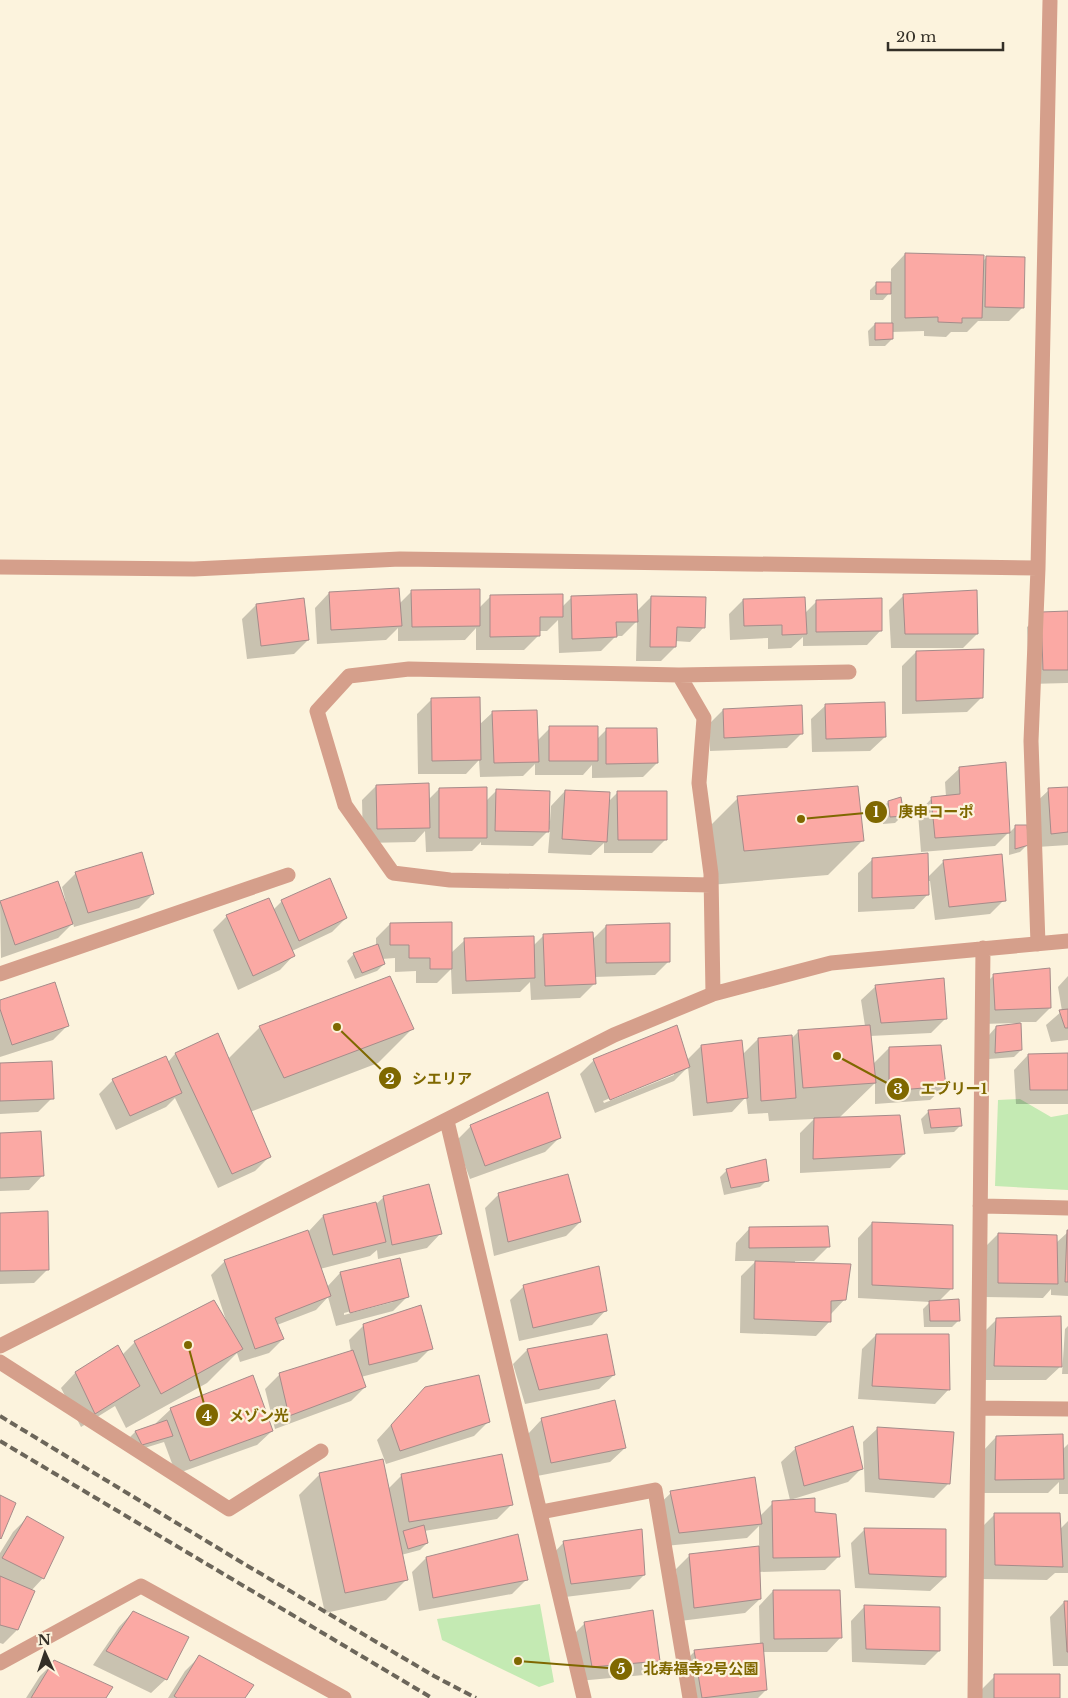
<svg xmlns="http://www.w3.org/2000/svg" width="1068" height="1698" font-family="'Libre Baskerville','Noto Sans JP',serif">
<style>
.green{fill:#c4eab3}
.shadow{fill:#0003;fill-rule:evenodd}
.building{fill:#fba9a4;stroke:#a58c8a}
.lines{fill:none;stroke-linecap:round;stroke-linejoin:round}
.minor{stroke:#d59f8b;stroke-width:15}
.rail{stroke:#6c665a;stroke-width:4;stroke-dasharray:8 4;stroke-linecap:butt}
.leader{fill:none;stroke:#7f6800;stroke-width:2}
.callout-dot{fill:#7f6800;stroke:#fcf3dd;stroke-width:2}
.mark-label{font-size:15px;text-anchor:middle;font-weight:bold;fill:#fff}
.callout-label{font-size:15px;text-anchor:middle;font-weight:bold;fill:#7f6800;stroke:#fcf3dd;stroke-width:4.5;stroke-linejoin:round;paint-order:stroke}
</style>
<rect width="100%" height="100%" fill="#fcf3dd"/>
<!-- green -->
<path class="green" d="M1020,1099L1051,1117L1068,1114V1190L995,1186L998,1100Z
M540,1604L554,1682L539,1687L442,1640L437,1619Z"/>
<!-- shadow -->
<path class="shadow" d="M905,254L983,261L987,257L1023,307L1009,321H978L967,332H951L946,337L924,336V331L892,332V339L885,346H869L868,331L875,324H891V291L883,300H870V290L877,283H891V269Z
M412,591L479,608L491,596L561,608L572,597L636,612L651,597L704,627L690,642L675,641V647L661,661H636L637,621L622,636H616L601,651L559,653L558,620L547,631H538V636L524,650H476V628L465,640L398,641V628L386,640L317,644L315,608L329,593L399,604Z
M904,595L977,634L963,648H891L889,610Z
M743,600L805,613L817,601L881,630L867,645L803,646V637L791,648L768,649V638L730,640L729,614Z
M256,605L308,640L294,654L247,659L242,619Z
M1068,612V683L1029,684L1027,627L1042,613Z
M916,652L982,697L967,712L902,714V666Z
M432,699L479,725L493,712L537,741L550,728L597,739L606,730L657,763L643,777L592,778V765L583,775H535V764L523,776L480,777L479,760L466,774H418L417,714Z
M826,705L885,737L870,751L812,752L811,719Z
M723,710L801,734L787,748L710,751L709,724Z
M1004,763L1009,833L1016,826L1027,845L1020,852L1009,855V832L995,846L921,852L918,813L932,798L946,797L945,782L960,768Z
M376,786L428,800L439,789L486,801L497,790L550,821L551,806L565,791L608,802L618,792L666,839L652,853H604V843L591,855L548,853L550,829L533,846L481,845V842L472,851L426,852L425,831L415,842L363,843L362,800Z
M1068,789V845L1037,847L1034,804L1049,790Z
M738,798L862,841L828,875L710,885L704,832Z
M888,802L902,816L895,823L883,824L881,809Z
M873,859L928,877L943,862L1004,900L990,914L935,920L930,881H928V894L914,909L858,912V873Z
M76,873L153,894L139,908L74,927L73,923L58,938L1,958L0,903L57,883L64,903L66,902L62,887Z
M282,901L346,918L332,932L292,951L294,955L280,970L238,990L213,930L227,916L273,910Z
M390,924L451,953L465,940L533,946L543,936L592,940L606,926L669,961L655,975L594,977V984L580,998L531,1000L530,982L520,992L452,994L451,969L437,983H416V971L395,972V958L382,959L384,964L377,971L355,979L347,961L354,954L376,946V938Z
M994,975L1050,1008L1036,1022H1020L1021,1050L1014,1057L989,1059V1035L996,1027L1020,1024V1023L981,1024L979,990Z
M1068,976V1040L1051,1042L1046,1025L1062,1011L1058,987Z
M876,986L945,1019L931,1033L870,1036L873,1064L889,1048L945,1086L930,1100L875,1104V1083L839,1118L904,1154L890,1168L800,1173V1133L814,1119L769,1121L768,1113L748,1114L746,1097L732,1112L693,1116L688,1067L674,1081L595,1113L580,1074L594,1060H687L701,1046L740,1042L742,1055L758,1039H791L799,1031L865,1026L861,1000ZM674,1072V1075L604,1103L603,1101Z
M0,1001L68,1025L53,1040L0,1057Z
M260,1027L413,1028L378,1063L250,1112L269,1157L255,1171L218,1188L175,1098L166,1107L116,1130L99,1094L113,1080L168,1062L175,1054L217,1034L228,1059Z
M1068,1054V1104H1016L1014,1070L1028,1055Z
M0,1064L52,1098L38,1112L0,1114Z
M547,1094L559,1138L545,1152L470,1179L456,1141L470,1127Z
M959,1109L961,1125L954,1132L924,1134L921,1119L928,1112Z
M0,1135L43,1175L29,1190L0,1191Z
M727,1170L767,1180L760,1187L724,1195L720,1177Z
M499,1194L580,1222L566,1236L494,1256L485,1208Z
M384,1197L441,1233L427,1248L378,1259L377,1250L370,1256L320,1269L327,1287L340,1273L408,1296L393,1311L336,1326L328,1297L316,1310L277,1325L283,1339L269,1353L240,1362L237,1353L207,1383L126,1428L115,1406L81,1427L61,1388L75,1373L117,1346L122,1355L135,1342L226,1320L211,1275L225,1261L309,1231L323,1216L375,1205ZM393,1300V1302L344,1315V1313Z
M0,1214L48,1269L34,1283L0,1284Z
M872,1223L952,1288L938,1302L959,1320L952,1327H924L923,1309L930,1302L858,1298V1238Z
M750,1228L828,1247L814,1261H795V1263L845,1299L831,1314L830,1321L816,1336L740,1333L741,1276L756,1261H735L736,1243Z
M1068,1232V1296L1051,1295V1289L1043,1298L984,1297V1248L998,1234L1056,1243Z
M524,1286L606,1310L592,1325L519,1341L510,1300Z
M997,1319L1061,1366L1046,1380H981L983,1333Z
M364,1325L431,1348L417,1362L361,1377L365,1387L351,1401L275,1429L265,1389L280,1374L351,1352L349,1340Z
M1068,1326V1374H1062L1065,1329Z
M876,1335L949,1389L935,1404L858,1399L862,1349Z
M606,1336L614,1375L599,1389L525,1404L513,1364L527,1350Z
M411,1403L489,1421L474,1436L386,1464L377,1440Z
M171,1409L272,1431L257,1445L176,1474L164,1442L135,1451L128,1439L135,1432L157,1425L156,1423Z
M542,1419L625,1448L610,1462L537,1476L528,1434Z
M878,1428L948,1484L934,1498L865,1492L863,1442Z
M996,1437L1062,1450L1068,1444V1494H1059V1482L1048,1493H981L982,1452Z
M796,1448L862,1468L848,1482L790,1500L781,1462Z
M320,1474L388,1489L402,1475L511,1505L497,1519L424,1531L427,1543L420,1550L401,1555L406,1580L386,1600L325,1613L299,1495Z
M671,1493L760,1516L773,1503L839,1556L825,1570L758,1572L760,1599L745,1613L680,1621L676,1569L690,1555L759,1547V1526L747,1538L665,1546L656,1507Z
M994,1515L1059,1530L1068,1521V1573H1055L1047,1580L981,1579L980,1529Z
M27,1518L43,1578L31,1591L17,1630L3,1644L0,1643V1553L13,1532Z
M865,1529L945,1577L930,1591L855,1588L851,1543Z
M564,1542L644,1575L630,1589L557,1598L550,1557Z
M426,1558L526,1580L512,1594L419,1611L412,1572Z
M773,1591L841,1637L827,1652H762L766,1690L758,1698H686L681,1665L695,1651L760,1645L759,1606Z
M1064,1602L1068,1603V1666H1053L1050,1617Z
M865,1606L939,1651L925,1665L852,1662L851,1621Z
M133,1612L166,1679L151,1693L93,1665L119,1627Z
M585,1623L658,1660L644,1675L578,1681L571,1637Z
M199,1657L244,1698H168L185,1671Z
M55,1661L105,1698H26L40,1676Z
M995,1676L1059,1698H981V1690Z"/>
<!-- building -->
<path class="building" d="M905,253L984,255L982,318H962V323L938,322V317L905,318Z
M986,256L1025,257L1024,308L985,307Z
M876,282H891V294H876Z
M875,323H893V339L875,340Z
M399,588L402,626L331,630L329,592Z
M480,589V626L412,627L411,590Z
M977,590L978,634H905L903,594Z
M563,594V617H540V636L490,637V595Z
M637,594L638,622H616L617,637L572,639L571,596Z
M651,596L706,597L705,628L677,627L676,647H650Z
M805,597L807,634L782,635V625L744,626L743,599Z
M304,598L309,640L261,646L256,604Z
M882,598V631L816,632V600Z
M1068,611V670H1043L1041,612Z
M984,649L983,698L916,701V651Z
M480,697L481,760L432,761L431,698Z
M885,702L886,737L826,739L825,704Z
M802,705L803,734L724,738L723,709Z
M537,710L539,762L494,763L492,711Z
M549,726H598V761H549Z
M606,728H657L658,763L606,764Z
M1006,762L1010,833L935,838L931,797L960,794L959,767Z
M429,783L430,828L377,829L376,785Z
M858,786L864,841L744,851L737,796Z
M487,787V838H439V788Z
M1068,787V832L1051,834L1048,788Z
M496,789L550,791L549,832L495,831Z
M565,790L610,792L607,842L562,839Z
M617,791H667V840H618Z
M901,797L904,816L890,817L888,801Z
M1015,825H1027L1029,845L1015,849Z
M142,852L154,894L88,913L75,872Z
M928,853L929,895L872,898V858Z
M1002,854L1006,901L949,907L943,860Z
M330,878L347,918L299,941L281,900Z
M58,881L73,924L15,945L0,901Z
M269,898L295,956L253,976L226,915Z
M452,922V969H430V958H409V945H390V923Z
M670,923V962L606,963V925Z
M593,932L596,984L545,986L543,934Z
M534,936L535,978L466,981L464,938Z
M378,944L385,964L362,973L353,953Z
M1050,968L1051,1008L995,1010L993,974Z
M390,976L414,1029L284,1078L259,1026Z
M944,978L947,1019L881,1023L875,985Z
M55,982L69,1026L12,1045L0,1009V1000Z
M1068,1009V1028H1065L1059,1010Z
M1021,1023L1022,1050L995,1053L996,1026Z
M677,1025L690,1067L610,1100L593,1059Z
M870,1025L876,1083L803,1088L798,1030Z
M218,1033L271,1157L232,1174L175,1053Z
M792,1035L796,1098L761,1101L758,1038Z
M742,1040L748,1098L707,1103L701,1045Z
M941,1045L946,1086L889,1091V1047Z
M1068,1053V1090H1030L1028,1054Z
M166,1056L182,1093L130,1116L112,1079Z
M52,1061L54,1099L0,1101V1063Z
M548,1092L561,1138L485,1166L470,1125Z
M960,1108L962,1126L931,1128L928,1110Z
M900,1115L905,1154L813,1159L814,1118Z
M41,1131L44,1176L0,1178V1133Z
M766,1159L769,1181L731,1188L726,1169Z
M568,1174L581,1222L508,1242L498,1193Z
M429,1184L442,1234L392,1245L383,1196Z
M376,1202L386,1242L333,1255L323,1215Z
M48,1211L49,1270L0,1271V1213Z
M872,1222L953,1225V1289L872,1285Z
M828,1226L830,1247L749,1248V1227Z
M308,1230L331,1296L275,1318L284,1339L255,1349L224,1260Z
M1067,1230H1068V1282H1065Z
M998,1233L1057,1235L1058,1284L998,1283Z
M400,1258L409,1297L350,1313L340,1272Z
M755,1261L851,1264L846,1300L831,1301V1322L754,1319Z
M599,1266L607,1311L533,1328L523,1285Z
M959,1299L960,1321H930L929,1301Z
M214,1300L243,1349L161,1394L134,1341Z
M421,1305L433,1349L369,1365L363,1324Z
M1061,1316L1062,1367L994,1366L996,1318Z
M607,1334L615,1375L539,1390L527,1349Z
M876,1334H949L950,1390L872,1386Z
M118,1345L140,1386L95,1414L75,1372Z
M353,1350L366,1387L289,1416L279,1373Z
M253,1375L273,1431L190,1461L170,1408Z
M479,1375L490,1422L400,1451L391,1425L425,1387Z
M615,1400L626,1448L551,1463L541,1418Z
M167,1420L173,1436L142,1445L135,1431Z
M853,1426L863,1469L804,1486L795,1447Z
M877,1427L954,1432L950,1484L879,1479Z
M1063,1434L1064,1479L995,1480L996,1436Z
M502,1454L513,1505L409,1522L401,1474Z
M383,1459L408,1580L345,1593L319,1473Z
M755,1477L762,1524L679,1533L670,1491Z
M0,1495L16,1503L1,1539L0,1538Z
M815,1498V1512L836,1514L840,1557L773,1558L772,1501Z
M994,1513H1060L1063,1567L995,1565Z
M27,1516L64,1537L44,1579L2,1558Z
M424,1525L428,1543L408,1549L403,1531Z
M864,1528L946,1529V1577L869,1574Z
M642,1529L645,1575L571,1584L563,1541Z
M518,1534L528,1580L433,1598L426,1557Z
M759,1546L761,1599L694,1608L689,1554Z
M0,1576L35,1591L18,1630L0,1625Z
M773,1590H840L842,1638L774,1639Z
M1064,1601H1068V1652H1067Z
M864,1605L940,1607V1651L866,1649Z
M653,1610L660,1661L592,1667L584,1622Z
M133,1611L189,1637L167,1680L106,1651Z
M763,1643L767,1690L702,1698L694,1650Z
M199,1655L254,1685L245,1698H177L174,1696Z
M54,1660L113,1687L106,1698H31Z
M994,1674H1060V1698H994Z"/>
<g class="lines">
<!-- minor -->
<path class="minor" d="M0,567L194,569L400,559L1038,568
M679,675L704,718L699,783L711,874L713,994
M711,885L450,880L393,873L345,805L317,711L349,676L409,669L679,675L849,672
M1038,944L1031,741L1038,568L1050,1
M0,974L288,875
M447,1121L584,1698
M980,1206L1068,1208
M0,1346L614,1035L713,994L831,963L1068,941
M0,1362L229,1509L321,1451
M978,1408L1068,1409
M541,1512L655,1490L690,1698
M0,1663L141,1586L344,1698
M975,1698L983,948"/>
<!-- rail -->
<path class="rail" d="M0,1416L241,1562L434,1676L476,1698
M0,1441L432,1698"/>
</g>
<!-- callouts -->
<path class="leader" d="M801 819L876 812M337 1027L390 1078M837 1056L898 1089M188 1345L207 1415M518 1661L621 1669"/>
<g class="callout-dot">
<circle cx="801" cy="819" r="5"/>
<circle cx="337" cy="1027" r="5"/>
<circle cx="837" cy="1056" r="5"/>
<circle cx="188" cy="1345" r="5"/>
<circle cx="518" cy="1661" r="5"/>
<circle cx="876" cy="812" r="12"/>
<circle cx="390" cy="1078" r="12"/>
<circle cx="898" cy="1089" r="12"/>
<circle cx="207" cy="1415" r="12"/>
<circle cx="621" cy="1669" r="12"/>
</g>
<g class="mark-label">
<text x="876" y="817">1</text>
<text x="390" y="1084">2</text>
<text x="898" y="1094">3</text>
<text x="207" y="1421">4</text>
<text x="621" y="1674">5</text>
</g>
<g class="callout-label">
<text x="936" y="817">庚申コーポ</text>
<text x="442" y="1084">シエリア</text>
<text x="954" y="1094">エブリー1</text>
<text x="259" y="1421">メゾン光</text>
<text x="701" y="1674">北寿福寺2号公園</text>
</g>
<!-- north arrow -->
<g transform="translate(45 1653) rotate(357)" stroke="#fcf3dd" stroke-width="4" paint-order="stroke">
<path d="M0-4L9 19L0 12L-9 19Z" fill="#332f27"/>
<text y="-8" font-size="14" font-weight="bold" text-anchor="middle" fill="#332f27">N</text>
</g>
<!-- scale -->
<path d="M888 42v8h115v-8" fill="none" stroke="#332f27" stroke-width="2.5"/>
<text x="896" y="42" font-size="15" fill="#332f27" stroke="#fcf3dd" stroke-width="4" paint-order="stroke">20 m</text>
</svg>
